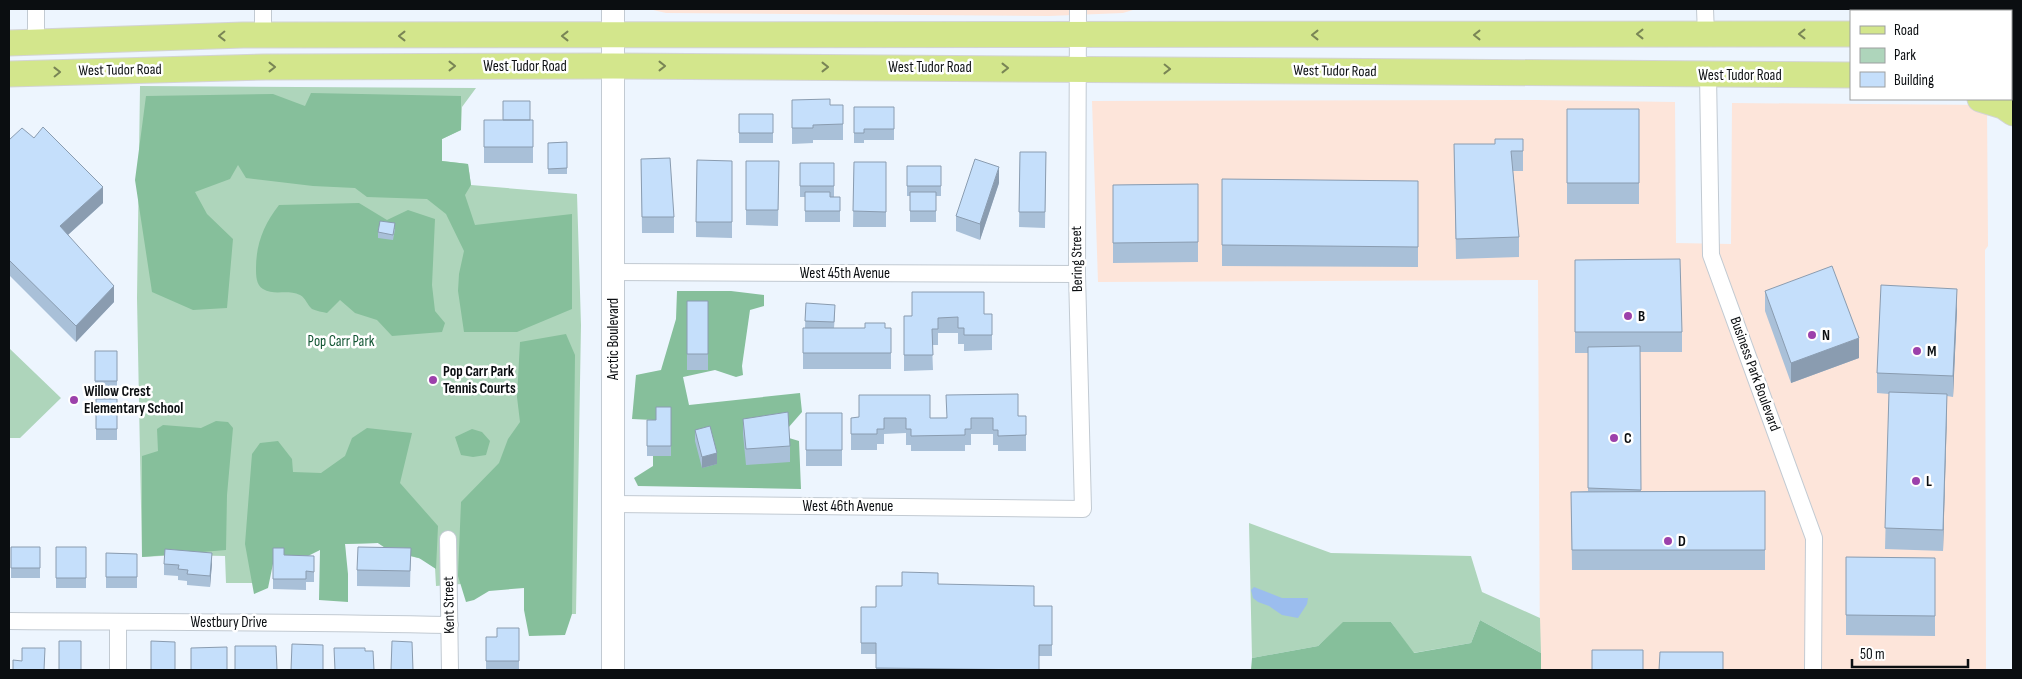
<svg xmlns="http://www.w3.org/2000/svg" width="2022" height="679" font-family="'Sofia Sans Condensed',sans-serif">
<style>
.commercial{fill:#fde5da}
.green{fill:#aed5bb}
.forest{fill:#86bf9b}
.water{fill:#9bbdee}
.lines{fill:none;stroke-linecap:round;stroke-linejoin:round}
.minor-casing{stroke:#c2cad2;stroke-width:18}
.secondary-casing{stroke:#c2cad2;stroke-width:24}
.primary-casing{stroke:#d3d4d4;stroke-width:27}
.minor{stroke:#fff;stroke-width:16}
.secondary{stroke:#fff;stroke-width:22}
.primary{stroke:#d3e68c;stroke-width:25}
.wall{fill:#a9c0d8}
.shaded-wall{fill:#8a9cb0}
.building{fill:#c5dffb;stroke:#8a9cb0}
.oneway{stroke:#798555}
.poi-dot{fill:#9c41ab;stroke:#fff;stroke-width:2}
.labels{text-anchor:middle;dominant-baseline:central;stroke-width:5;stroke-linejoin:round;paint-order:stroke}
.street-label{font-size:15px;fill:#0b0e11;stroke:#fff}
.poi-label{font-size:15px;font-weight:bold;fill:#0b0e11;stroke:#fff;text-anchor:start}
.park-label{font-size:15px;fill:#125533;stroke:#fff}
</style>
<rect width="100%" height="100%" fill="#edf5fe"/>
<!-- commercial -->
<path class="commercial" d="M649,9H1136L1123,13L1049,16L666,13Z
M1537,100L1675,102L1676,243L1731,244L1732,103L1987,105L1988,246L1985,250L1986,670H1540L1538,280L1098,282L1092,101Z"/>
<!-- green -->
<path class="green" d="M140,86L476,88L462,107L461,130L442,139V161L468,164L471,185L577,194L581,325L576,614H533L527,585L474,583L436,586L435,568L422,559L390,551L378,543L345,544L346,572L325,550H264L262,583H226L225,556L179,555L142,557L137,298Z
M9,348L61,398L20,438H9Z
M1249,523L1331,553L1471,556L1482,592L1540,618L1541,653L1480,620L1471,643L1413,653L1391,622H1344L1318,646L1252,658Z"/>
<!-- forest -->
<path class="forest" d="M311,93L461,96V130L442,139V161L468,164L471,185L465,195L475,225L572,214V309L517,332H464L458,291L459,274L464,251L446,214L427,199L367,197L355,188L313,186L246,178L238,165L230,179L195,192L207,214L233,239L227,308L193,310L152,292L135,180L146,96L273,94L305,106Z
M359,203L387,220L408,210L435,219L432,285L435,311L445,323L442,332L392,336L377,320L355,313L340,300L327,313C323,312 316,311 312,309C307,305 306,298 300,295C287,289 274,296 263,289C256,285 256,275 256,268C256,244 264,224 279,205Z
M677,291H731L764,295V306L750,310L742,366L743,375L736,377L715,370L683,377L689,405L800,393L802,412L788,428L789,438L799,441L801,489L638,486L634,478L653,466V420L632,419L636,375L661,370L676,319Z
M566,334L575,355L572,614L565,635L529,636L524,610V588L489,591L474,600L466,602L458,576L461,502L499,463L508,439L520,422L517,397L520,342Z
M216,421L228,422L233,428L227,495L226,550L142,557V456L158,451L157,429L163,425L201,428Z
M367,428L412,433L400,483L438,526L436,569L419,558L390,551L378,543L345,544L348,574V602L319,600L320,550L306,557L275,554L268,588L254,594L245,544L252,454L260,443L278,441L292,459L293,472L321,473L345,456L352,438Z
M472,429L482,432L490,441L486,455L473,457L461,455L455,437Z
M1480,620L1541,653V670H1251L1252,658L1318,646L1343,622H1391L1414,653L1471,643Z"/>
<!-- water -->
<path class="water" d="M1254,587L1282,598H1308L1307,604L1298,618L1282,615L1269,606L1258,602L1253,598L1251,590Z"/>
<g class="lines">
<defs>
<path id="minor" d="M1705,9L1706,34
M263,36V9
M36,41V9
M1708,75L1711,255L1814,538L1813,670
M613,272L1077,274
M614,504L1083,509L1077,274L1078,9
M448,539L450,670
M9,621C156,622 303,622 450,625
M118,623V670"/>
<path id="secondary" d="M613,670V9"/>
<path id="primary" d="M1986,11L1988,9
M2011,33H2013
M9,43L243,35L1851,34
M9,74L265,67L613,66L1851,75
M2011,75H2013
M1980,99L2003,106L2013,113"/>
</defs>
<!-- minor casing -->
<use href="#minor" class="minor-casing"/>
<!-- secondary casing -->
<use href="#secondary" class="secondary-casing"/>
<!-- primary casing -->
<use href="#primary" class="primary-casing"/>
<!-- minor -->
<use href="#minor" class="minor"/>
<!-- secondary -->
<use href="#secondary" class="secondary"/>
<!-- primary -->
<use href="#primary" class="primary"/>
</g>
<!-- wall -->
<path class="wall" d="M792,100L830,105H843V140H813V143L792,144Z
M854,107H894V140H864V143H854Z
M1567,109H1639V204H1567Z
M739,114H773V143H739Z
M484,120H533V163H484Z
M1523,139V171H1513L1519,237V257L1456,259L1454,144H1495Z
M9,140L103,203L68,235L114,302L76,342L9,275Z
M567,142V174H548V143Z
M1020,152H1046L1045,228L1019,227Z
M641,159L674,217V233H642Z
M732,161V238L696,237V222Z
M746,161H779L778,226L746,225Z
M854,162H886V227H853Z
M800,163H834V197H840V222H805V197H800Z
M907,166H941V196H936V222H910V196H907Z
M1222,179L1418,181V267L1222,266Z
M999,183L980,240L956,231V216Z
M1198,184V262L1113,263V185Z
M395,229L393,240L378,238V232Z
M1575,260L1682,332V352H1640L1641,491H1765V570H1572L1571,492L1588,491V353H1575Z
M1765,291L1859,358L1791,383L1765,311Z
M687,301H708V370H687Z
M806,303L835,315L834,328H891V369H803V328H805Z
M1957,309L1953,397L1947,396L1943,551L1885,549L1889,394L1877,393V373Z
M992,314V350L964,351V344H958V333H938V345H932L933,370L904,371V316Z
M95,351H117V392H95Z
M96,399H117V440H96Z
M671,407V456H647V420H656Z
M806,413H842V466H806Z
M1026,416V451H998V445H993V434H971V445H965V451H911V445H906V433L884,434V444H877V450H851V418H930Z
M743,419L790,446V462L746,465L743,434Z
M695,430L717,464L702,468L695,441Z
M11,547H40V578H11Z
M56,547H86V588H56Z
M273,548L284,555L314,556V582H306V590L273,589Z
M411,548L410,587L357,586V570Z
M106,553L137,554V588H106Z
M1846,557L1935,558V636L1846,635Z
M212,563L210,587L187,585V581L178,580V576L164,575V564Z
M938,584L1034,606H1052V656H1039V670H876V654H861V607H876L902,586Z
M519,628V670H486V637H497Z"/>
<!-- shaded-wall -->
<path class="shaded-wall" d="M999,167V183L980,240V224Z
M103,187V203L60,242V226Z
M114,286V302L76,342V326Z
M1957,289V309L1953,397V376Z
M1859,338V358L1791,383V363Z
M1947,394V414L1943,551V530Z
M717,453V464L702,468V457Z
M212,553V563L210,587V576Z"/>
<!-- building -->
<path class="building" d="M830,99V105H843V124L813,125V128H792V100Z
M503,101H530V120H503Z
M854,107H894V129H864V133H854Z
M1567,109H1639V183H1567Z
M739,114H773V133H739Z
M484,120H533V147H484Z
M43,127L103,187L60,226L114,286L76,326L9,260V140L22,128L34,138Z
M1495,139H1523V151H1511L1519,237L1456,239L1454,144H1495Z
M567,142V168L548,169V143Z
M1020,152H1046L1045,212H1019Z
M670,158L674,217H642L641,159Z
M975,159L999,167L980,224L956,216Z
M697,160L732,161V222H696Z
M746,161H779L778,210H746Z
M854,162H886V212L853,211Z
M800,163H834V186H800Z
M907,166H941V186H907Z
M1222,179L1418,181V247L1222,245Z
M1198,184V242L1113,243V185Z
M805,192H830V197H840V211H805Z
M910,192H936V211H910Z
M380,221L395,223L393,235L378,232Z
M1680,259L1682,332H1575V260Z
M1832,266L1859,338L1791,363L1765,291Z
M1881,285L1957,289L1953,376L1877,373Z
M912,292H984V314H992V335H964V328H958V317L938,318V329H932L933,355H904V316H912Z
M687,301H708V354H687Z
M806,303L835,305L834,322L805,321Z
M865,323H885V328H891V353H803V328H865Z
M1640,346L1641,490L1588,488V347Z
M95,351H117V381H95Z
M1889,392L1947,394L1943,530L1885,528Z
M1018,394V416H1026V435L998,436V430H993V418H971V429H965V435L911,436V429H906V418H884V429H877V434H851V418L859,417V395H930V418H947L946,395Z
M96,399H117V429H96Z
M656,407H671V446H647V420H656Z
M788,412L790,446L746,449L743,419Z
M806,413H842V450H806Z
M710,426L717,453L702,457L695,430Z
M1765,491V550H1572L1571,492Z
M11,547H40V568H11Z
M56,547H86V578H56Z
M358,547L411,548L410,571L357,570Z
M273,548H284V555L314,556V572L306,571V579H273Z
M165,549L212,553L210,576L187,574L188,570L178,569L179,565L164,564Z
M106,553L137,554V577H106Z
M1846,557L1935,558V616L1846,615Z
M902,572L938,573V584L1034,586V606H1052V645H1039V670L876,668V643H861V607H876V586H902Z
M497,628H519V661H486V637H497Z
M59,641H81V670H59Z
M151,641L175,642V670H151Z
M392,641L412,642L413,670H391Z
M292,644L323,645V670H291Z
M235,646H276L277,670H235Z
M227,647V670H191V648Z
M22,648H45L44,670H13V660L22,661Z
M334,648H365V651H373L374,670H335Z
M1592,650H1643V670H1592Z
M1660,652H1723V670H1659Z"/>
<!-- one-way arrows -->
<defs><path id="oneway-chevron" d="M-2-3.5L2.5 0L-2 3.5" fill="none" stroke-width="1.6" stroke-linecap="round" stroke-linejoin="round" transform="scale(1.25)"/></defs>
<g class="oneway">
<use href="#oneway-chevron" transform="translate(1640 34) rotate(180)"/>
<use href="#oneway-chevron" transform="translate(1802 34) rotate(180)"/>
<use href="#oneway-chevron" transform="translate(1315 35) rotate(180)"/>
<use href="#oneway-chevron" transform="translate(1477 35) rotate(180)"/>
<use href="#oneway-chevron" transform="translate(222 36) rotate(179)"/>
<use href="#oneway-chevron" transform="translate(402 36) rotate(180)"/>
<use href="#oneway-chevron" transform="translate(565 36) rotate(-180)"/>
<use href="#oneway-chevron" transform="translate(452 66)"/>
<use href="#oneway-chevron" transform="translate(662 66)"/>
<use href="#oneway-chevron" transform="translate(272 67)"/>
<use href="#oneway-chevron" transform="translate(825 67)"/>
<use href="#oneway-chevron" transform="translate(1005 68)"/>
<use href="#oneway-chevron" transform="translate(1167 69) rotate(1)"/>
<use href="#oneway-chevron" transform="translate(57 72) rotate(-1)"/>
</g>
<!-- markers -->
<g class="poi-dot">
<circle cx="1628" cy="316" r="5"/>
<circle cx="1812" cy="335" r="5"/>
<circle cx="1917" cy="351" r="5"/>
<circle cx="433" cy="380" r="5"/>
<circle cx="74" cy="400" r="5"/>
<circle cx="1614" cy="438" r="5"/>
<circle cx="1916" cy="481" r="5"/>
<circle cx="1668" cy="541" r="5"/>
</g>
<g class="labels">
<!-- street labels -->
<g class="street-label">
<text x="525" y="66">West Tudor Road</text>
<text x="930" y="67">West Tudor Road</text>
<text transform="translate(120 70) rotate(-1)">West Tudor Road</text>
<text transform="translate(1335 71) rotate(1)">West Tudor Road</text>
<text x="1740" y="75">West Tudor Road</text>
<text transform="translate(1077 259) rotate(-91)">Bering Street</text>
<text x="845" y="273">West 45th Avenue</text>
<text transform="translate(613 339) rotate(-90)">Arctic Boulevard</text>
<text transform="translate(1755 374) rotate(70)">Business Park Boulevard</text>
<text x="848" y="506">West 46th Avenue</text>
<text transform="translate(449 605) rotate(-91)">Kent Street</text>
<text x="229" y="622">Westbury Drive</text>
</g>
<!-- poi labels -->
<g class="poi-label">
<text x="1638" y="316">B</text>
<text x="1822" y="335">N</text>
<text x="1927" y="351">M</text>
<text x="443" y="371">Pop Carr Park<tspan x="443" dy="17">Tennis Courts</tspan></text>
<text x="84" y="391">Willow Crest<tspan x="84" dy="17">Elementary School</tspan></text>
<text x="1624" y="438">C</text>
<text x="1926" y="481">L</text>
<text x="1678" y="541">D</text>
</g>
<!-- park labels -->
<g class="park-label">
<text x="341" y="341">Pop Carr Park</text>
</g>
</g>
<!-- border -->
<rect width="2022" height="679" fill="none" stroke="#0b0e11" stroke-width="20"/>
<!-- legend -->
<rect x="1850" y="10" width="162" height="90" fill="#ffffff" stroke="#9d9fa0"/>
<rect x="1860" y="26" width="25" height="8" fill="#d3e68c" stroke="#9d9fa0"/>
<text x="1894" y="35" font-size="15" fill="#0b0e11">Road</text>
<rect x="1860" y="48" width="25" height="15" fill="#aed5bb" stroke="#9d9fa0"/>
<text x="1894" y="60" font-size="15" fill="#0b0e11">Park</text>
<rect x="1860" y="72" width="25" height="15" fill="#c5dffb" stroke="#9d9fa0"/>
<text x="1894" y="85" font-size="15" fill="#0b0e11">Building</text>
<!-- scale -->
<path d="M1852 659v8h116v-8" fill="none" stroke="#0b0e11" stroke-width="2.5"/>
<text x="1860" y="659" font-size="15" fill="#0b0e11" stroke="#ffffff" stroke-width="4" paint-order="stroke">50 m</text>
</svg>
